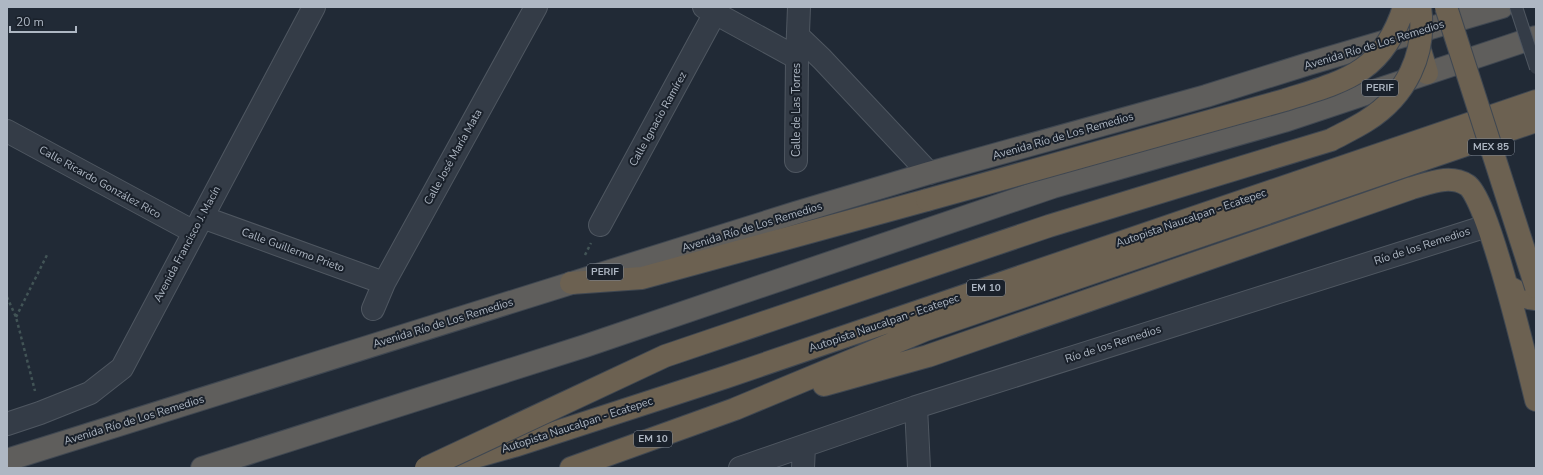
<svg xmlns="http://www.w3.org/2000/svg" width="1543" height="475" font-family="'Nunito Sans',sans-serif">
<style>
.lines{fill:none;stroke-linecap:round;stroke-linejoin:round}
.minor-casing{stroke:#4f5761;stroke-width:24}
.trunk-casing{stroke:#3f4751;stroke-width:24}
.motorway-casing{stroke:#3f4751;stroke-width:24}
.path{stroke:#425456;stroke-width:2.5;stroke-dasharray:3 3;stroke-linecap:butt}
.minor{stroke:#343c47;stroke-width:22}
.trunk{stroke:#5f5e5c;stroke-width:22}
.motorway{stroke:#6c6151;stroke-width:22}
.service-bridge-casing{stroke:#4f5761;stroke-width:14;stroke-linecap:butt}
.motorway-bridge-casing{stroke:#3f4751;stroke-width:24;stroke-linecap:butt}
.service-bridge{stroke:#343c47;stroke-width:12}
.motorway-bridge{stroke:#6c6151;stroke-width:22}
.labels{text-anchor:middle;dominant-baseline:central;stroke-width:4;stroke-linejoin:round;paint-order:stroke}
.shield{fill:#1a212b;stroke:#828a95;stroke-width:1}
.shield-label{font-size:10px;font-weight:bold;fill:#aeb7c3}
.street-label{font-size:11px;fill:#aeb7c3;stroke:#1a212b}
</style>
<rect width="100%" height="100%" fill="#212a36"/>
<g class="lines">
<defs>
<path id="minor" d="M704,7L797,58
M798,36L822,59L929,173
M7,131L194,232
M796,161L797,58L799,7
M202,217L384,283
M600,225L715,13
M373,309L384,283L536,7
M916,407L919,468
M7,424L40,413L90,393L122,368L314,7
M740,468L916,407L1487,226
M803,468L804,446"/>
<path id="trunk" d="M7,460L795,213L929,173L1206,96L1308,64L1502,7
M202,468L585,346L1053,187L1284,121L1536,37"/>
<path id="motorway" d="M1416,37L1427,73
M571,283L642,278L927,200
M1507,286L1529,298L1536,299
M824,385L928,356L1412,188C1430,183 1450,174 1467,185C1488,197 1528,368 1536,400
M450,464L514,446L726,377L1536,101
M571,468L735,409L925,330L1536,121"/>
</defs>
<!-- minor casing -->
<use href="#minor" class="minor-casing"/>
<!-- trunk casing -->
<use href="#trunk" class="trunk-casing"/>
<!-- motorway casing -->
<use href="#motorway" class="motorway-casing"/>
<!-- path -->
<path class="path" d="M585,255L591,243
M7,297L16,317L35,391
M16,317L47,255"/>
<!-- minor -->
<use href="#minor" class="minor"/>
<!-- trunk -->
<use href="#trunk" class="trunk"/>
<!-- motorway -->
<use href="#motorway" class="motorway"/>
<defs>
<path id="service-bridge" d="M1516,7L1536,68"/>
<path id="motorway-bridge" d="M1446,7L1536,287
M927,200L1285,100C1345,81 1383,73 1404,7
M426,468L665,356L1049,226L1331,140C1342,134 1355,128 1366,121C1406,96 1427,54 1420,7"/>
</defs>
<!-- service-bridge casing -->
<use href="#service-bridge" class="service-bridge-casing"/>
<!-- motorway-bridge casing -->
<use href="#motorway-bridge" class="motorway-bridge-casing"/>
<!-- service-bridge -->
<use href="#service-bridge" class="service-bridge"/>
<!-- motorway-bridge -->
<use href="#motorway-bridge" class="motorway-bridge"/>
</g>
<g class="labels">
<!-- shield labels -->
<g class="shield">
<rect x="1362" y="80" width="36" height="16" rx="3"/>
<rect x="1468" y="139" width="46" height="16" rx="3"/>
<rect x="587" y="264" width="36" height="16" rx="3"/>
<rect x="967" y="280" width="38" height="16" rx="3"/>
<rect x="634" y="431" width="38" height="16" rx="3"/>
</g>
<g class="shield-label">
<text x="1380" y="88">PERIF</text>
<text x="1491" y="147">MEX 85</text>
<text x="605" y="272">PERIF</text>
<text x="986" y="288">EM 10</text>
<text x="653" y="439">EM 10</text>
</g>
<!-- street labels -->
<g class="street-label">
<text transform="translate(1374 45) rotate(-17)">Avenida Río de Los Remedios</text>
<text transform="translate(796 110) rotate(-90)">Calle de Las Torres</text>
<text transform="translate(658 119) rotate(-61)">Calle Ignacio Ramírez</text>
<text transform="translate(1063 136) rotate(-16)">Avenida Río de Los Remedios</text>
<text transform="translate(453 157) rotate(-61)">Calle José María Mata</text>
<text transform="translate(100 182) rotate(29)">Calle Ricardo González Rico</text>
<text transform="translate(1191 218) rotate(-19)">Autopista Naucalpan - Ecatepec</text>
<text transform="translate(752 227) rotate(-17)">Avenida Río de Los Remedios</text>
<text transform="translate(187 244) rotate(-62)">Avenida Francisco J. Macín</text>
<text transform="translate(1422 246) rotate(-18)">Río de los Remedios</text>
<text transform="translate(293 250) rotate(20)">Calle Guillermo Prieto</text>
<text transform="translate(443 323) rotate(-17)">Avenida Río de Los Remedios</text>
<text transform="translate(884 323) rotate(-19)">Autopista Naucalpan - Ecatepec</text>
<text transform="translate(1113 344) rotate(-18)">Río de los Remedios</text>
<text transform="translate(134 420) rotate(-17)">Avenida Río de Los Remedios</text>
<text transform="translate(577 425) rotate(-18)">Autopista Naucalpan - Ecatepec</text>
</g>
</g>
<!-- border -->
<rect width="1543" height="475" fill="none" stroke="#aeb7c3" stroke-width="16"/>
<!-- scale -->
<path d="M10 26v6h66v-6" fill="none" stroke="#aeb7c3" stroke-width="2"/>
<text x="16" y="26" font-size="12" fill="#aeb7c3" stroke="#1a212b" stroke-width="3" paint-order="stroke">20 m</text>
</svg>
